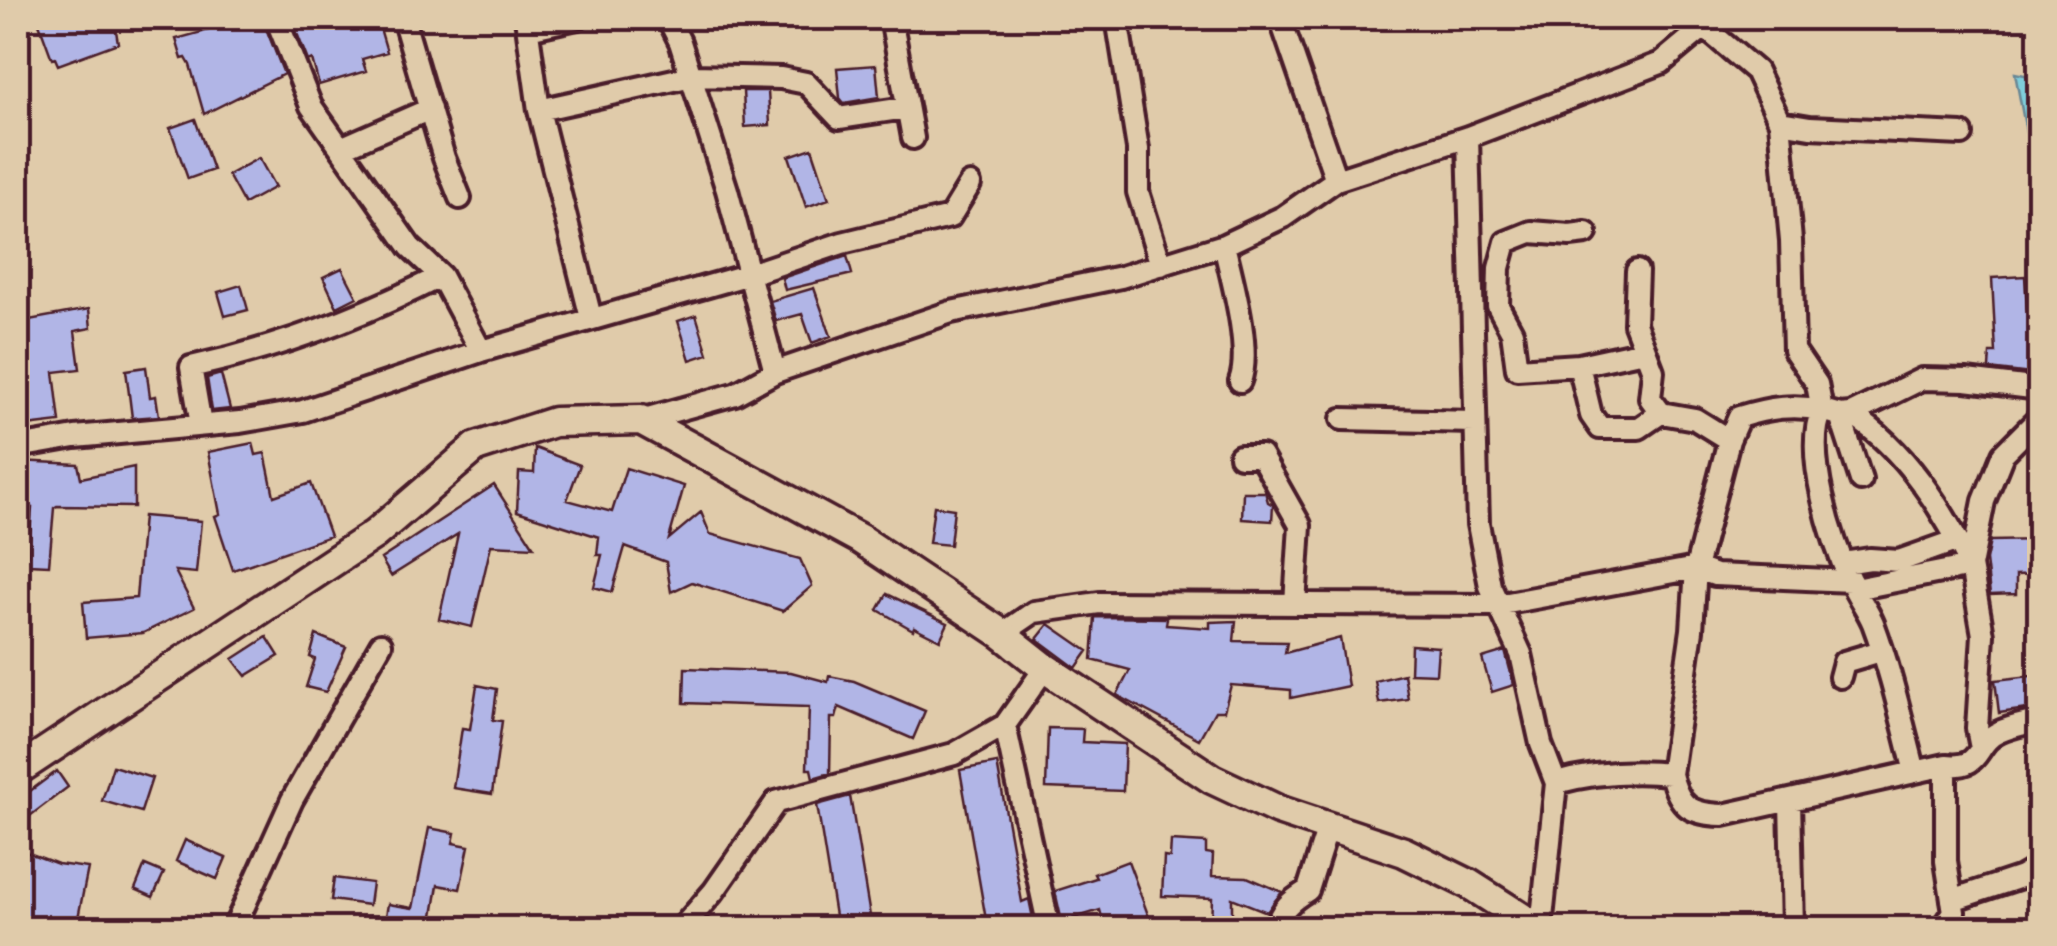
<svg xmlns="http://www.w3.org/2000/svg" width="2057" height="946" font-family="Sriracha,sans-serif">
<style>
.water{fill:#7fcedb;stroke:#6a8895;stroke-width:2.5}
.building{fill:#b1b5e6;stroke:#4a1f2b;stroke-width:2.5}
.lines{fill:none;stroke-linecap:round;stroke-linejoin:round}
.street-casing{stroke:#4a1f2b;stroke-width:28}
.secondary-casing{stroke:#4a1f2b;stroke-width:35}
.path{stroke:#4a1f2b;stroke-width:5;stroke-dasharray:8 8;stroke-linecap:butt}
.street{stroke:#e0cbaa;stroke-width:20}
.secondary{stroke:#e0cbaa;stroke-width:28}
</style>
<rect width="100%" height="100%" fill="#e0cbaa"/>
<filter id="ink" filterUnits="userSpaceOnUse"><feTurbulence type="fractalNoise" baseFrequency=".01" numOctaves="2"/><feDisplacementMap in="SourceGraphic" scale="20" xChannelSelector="R" yChannelSelector="G"/><feConvolveMatrix kernelMatrix="1 2 1 2 8 2 1 2 1" color-interpolation-filters="sRGB"/></filter>
<g filter="url(#ink)">
<!-- water -->
<path class="water" d="M2015,73L2039,78V168L2032,164Z"/>
<!-- building -->
<path class="building" d="M37,18H114L118,43L58,65L55,58L52,59Z
M228,18H262L284,74L204,114L190,65L186,58L182,59L176,39L231,24Z
M291,18H377L387,52L362,59L366,71L319,85L312,59L308,61Z
M876,65L879,97L844,103L840,98L837,68Z
M743,91H768L770,125L745,127Z
M195,119L213,170L188,179L170,128Z
M812,148L829,199L806,207L789,156Z
M259,158L275,187L244,204L228,175Z
M847,256L852,274L785,290L782,278Z
M342,268L357,297L337,307L323,277Z
M2025,276L2027,309L2040,307V375L1989,369L1990,353H1996L1992,278Z
M241,285L248,310L225,316L218,292Z
M814,288L831,336L812,343L802,314L776,321L770,301Z
M89,309L91,328L75,331L80,369L54,372L60,422L26,426L18,371V322Z
M696,315L708,354L690,360L678,321Z
M146,367L150,397L156,396L159,416L132,418L126,370Z
M221,374L230,409L212,411L207,378Z
M253,443L256,455L265,453L274,496L311,483L330,536L233,570L215,516L220,514L208,452Z
M535,448L580,465L567,500L612,512L626,468L684,486L669,539L701,512L710,534L800,559L812,586L783,611L692,582L671,592L666,562L625,547L612,592L594,587L602,555H597L599,537L517,511L519,472L534,473Z
M18,461L78,464L81,478L134,467V507L57,506L54,508L49,565L28,564L32,508L18,507Z
M494,485L534,547L491,545L472,627L439,619L458,534L391,576L381,559Z
M1243,492H1265L1268,502L1273,505L1272,521L1242,519Z
M934,506L954,509L950,545L929,543Z
M143,516L201,521L196,573L175,571L194,608L143,633L86,638L83,602L136,598Z
M2040,540V574L2016,575V594L1990,595L1986,560L1990,541Z
M887,594L948,623L940,640L914,627L913,630L878,610Z
M1095,617L1167,618L1166,625L1210,628V622L1236,621L1234,641L1287,642L1285,653L1340,638L1348,686L1291,698V690L1231,685L1224,711H1215L1199,739L1117,695L1130,670L1092,660Z
M1049,624L1088,651L1076,668L1037,639Z
M316,635L346,647L326,692L306,687L315,659L310,657Z
M267,637L279,656L246,676L233,659Z
M1411,645L1438,647L1436,674L1410,673Z
M1505,651L1514,685L1492,692L1482,658Z
M685,668L791,672L828,682L829,676L854,681L925,711L913,739L839,707L836,718H831L830,773L813,778L811,769H807L809,707L684,703Z
M1404,674L1408,699L1379,703L1375,681Z
M2040,675V707L1999,713L1995,680Z
M477,685L497,689L493,720L502,721L492,794L453,788L462,728L470,729Z
M1048,728L1083,729L1082,742L1125,744L1123,791L1046,788Z
M997,763L1022,902L1029,899L1035,928H989L986,920L960,770Z
M113,766L152,778L141,812L102,801Z
M57,771L68,787L18,825V800Z
M850,796L872,928H837L817,805Z
M429,828L455,833L453,843L469,846L460,889L438,885L431,928H384L388,904L413,908Z
M185,840L226,858L217,879L176,861Z
M1171,841L1206,843V853L1213,854L1212,876L1247,877L1282,892L1267,912L1232,898V927L1211,926L1212,898L1162,896L1164,857L1170,858Z
M18,849L58,864L88,868L76,928H41L18,919Z
M1128,861L1153,928H1105L1100,910L1062,922L1055,891L1096,878L1094,874Z
M145,865L164,873L153,897L135,889Z
M334,878L372,883L369,905L331,900Z"/>
<g class="lines">
<defs>
<path id="street" d="M276,18L311,106L410,247L441,276L481,351
M403,18L444,158L460,198
M526,18L539,110L591,318
M668,18L680,42L727,190L775,372
M891,18L913,138
M1117,18L1138,149V192L1161,265
M1280,18L1336,180
M1704,27L1756,71L1780,122L1791,241L1794,350L1817,384L1822,410L1840,415L1851,414C1906,450 1942,508 1971,566L1855,589
M528,29L577,18
M539,110L692,76L781,78L806,83L839,118L905,108
M1780,122L1810,127L1962,134
M1468,137L1478,524L1490,586L1521,654L1541,744L1556,783L1541,928
M341,148L430,109
M1586,233L1570,235L1531,232L1506,242L1499,268L1498,306L1512,332L1517,369L1579,365L1644,351
M1224,245C1232,279 1252,350 1240,381
M1637,271L1635,324L1653,371L1650,398L1661,413L1695,419L1729,440
M1579,365L1591,415L1600,428H1639L1661,413
M1851,414L1922,379L1966,380L2040,389
M1840,415L1861,480
M1342,419L1474,422
M641,420L735,394L775,372L951,312L1121,277L1224,245L1283,217L1336,180L1468,137L1661,63L1704,27L1707,18
M201,425L191,367C278,348 363,316 441,276
M18,447L75,437L240,422L303,411L481,351L750,274L842,243L950,217L970,184
M1240,456H1261L1300,525L1295,604
M1844,563L1870,559L1899,561L1958,540
M1002,634L1034,612L1099,603L1497,605L1696,568L1715,575L1851,581
M1840,677L1844,662L1881,651
M1005,725L1049,928
M1981,748L1977,728L1983,635L1971,566L1984,501L2003,454L2040,417
M1671,774C1679,807 1690,814 1723,815L1946,765C1984,769 1973,744 1999,732C2011,726 2026,724 2040,720
M1556,783C1595,772 1631,770 1671,774L1692,630L1696,568L1729,440L1739,417C1768,408 1793,404 1822,410C1803,452 1832,541 1851,582C1857,596 1867,609 1873,623C1891,671 1902,722 1915,772
M1790,801L1793,928
M1952,900L2021,877L2040,866
M234,928L292,800L381,644
M682,928L714,891L776,802L954,754L1005,725L1045,668
M1276,928C1280,909 1292,900 1308,890L1328,827
M1943,928L1954,912L1946,861V765"/>
<path id="secondary" d="M18,770L375,534L476,447L554,422L641,420L860,539L1002,634L1045,668L1212,779L1278,810L1404,852L1469,884L1538,928"/>
</defs>
<!-- street casing -->
<use href="#street" class="street-casing"/>
<!-- secondary casing -->
<use href="#secondary" class="secondary-casing"/>
<!-- path -->
<path class="path" d="M1138,25L1165,18"/>
<!-- street -->
<use href="#street" class="street"/>
<!-- secondary -->
<use href="#secondary" class="secondary"/>
</g>
</g>
<!-- margin -->
<rect width="2057" height="946" fill="none" stroke="#e0cbaa" stroke-width="60"/>
<rect x="30" y="30" width="1997" height="886" fill="none" stroke="#4a1f2b" stroke-width="4" filter="url(#ink)"/>
</svg>
